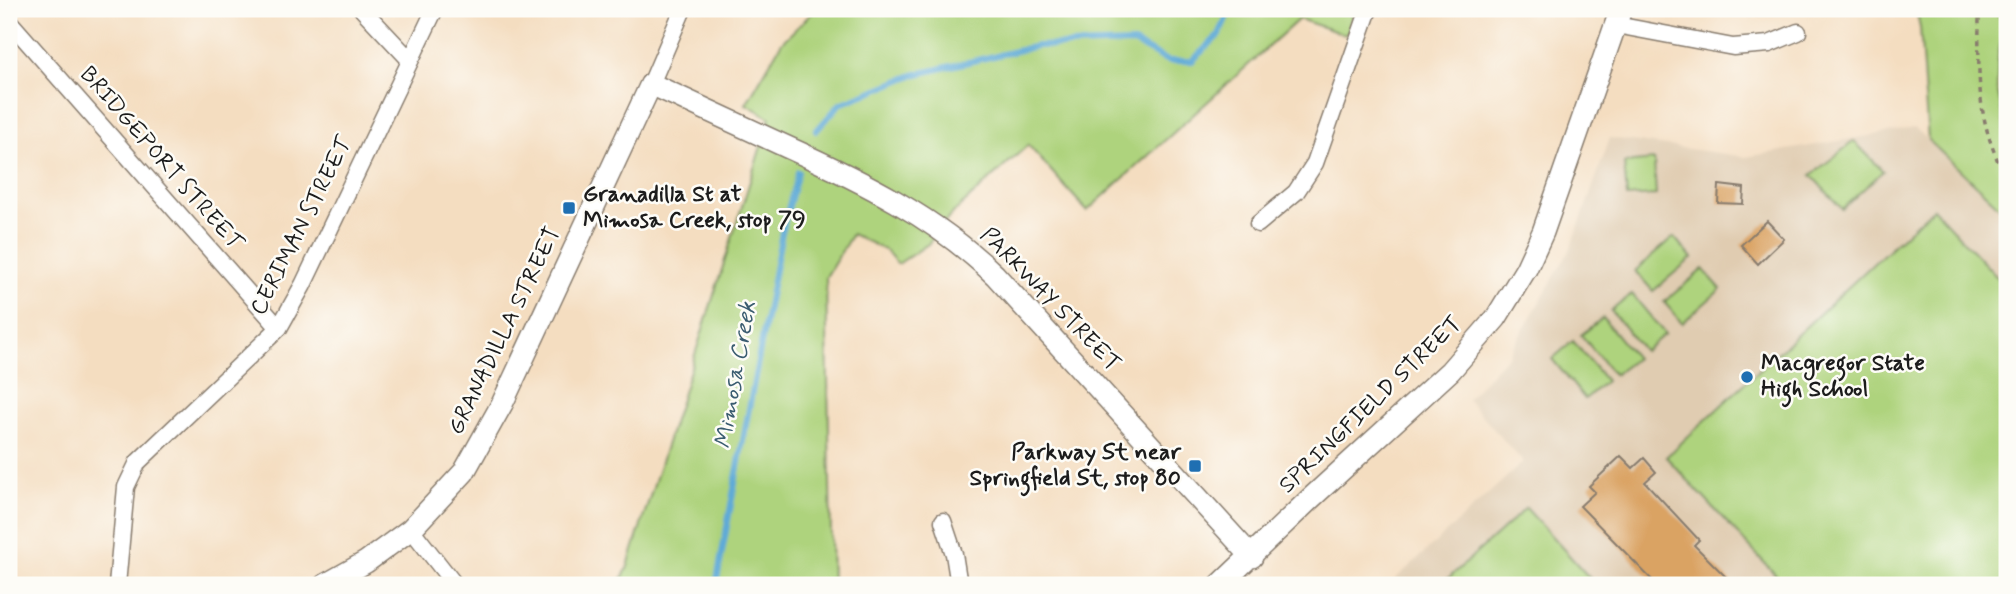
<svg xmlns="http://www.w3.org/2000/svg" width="2016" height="594" font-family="Mynerve,sans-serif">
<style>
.built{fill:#e0ccb1}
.green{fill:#aed37d;stroke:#65784c;stroke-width:2}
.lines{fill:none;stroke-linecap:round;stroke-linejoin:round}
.stream{stroke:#5eaad7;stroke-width:6}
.building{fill:#daa363}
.service-casing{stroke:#887c6e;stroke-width:11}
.minor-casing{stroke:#887c6e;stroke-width:19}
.tertiary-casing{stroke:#887c6e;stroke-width:24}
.path{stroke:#887c6e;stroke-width:3.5;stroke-dasharray:5 5;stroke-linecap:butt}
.service{stroke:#fff;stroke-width:8}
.minor{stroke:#fff;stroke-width:16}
.tertiary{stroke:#fff;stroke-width:21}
.poi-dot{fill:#1f6fb2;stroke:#fdfcf7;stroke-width:2.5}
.labels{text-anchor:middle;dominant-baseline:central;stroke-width:5;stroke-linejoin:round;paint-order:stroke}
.street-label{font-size:23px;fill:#1c1c1c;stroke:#fdfcf7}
.poi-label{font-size:23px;font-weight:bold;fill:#1c1c1c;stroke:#fdfcf7;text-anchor:start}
.water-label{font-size:24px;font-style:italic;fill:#3a5c70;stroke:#fdfcf7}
</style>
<rect width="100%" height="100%" fill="#fdfcf7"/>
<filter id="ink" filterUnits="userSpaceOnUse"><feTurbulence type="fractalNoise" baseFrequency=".0143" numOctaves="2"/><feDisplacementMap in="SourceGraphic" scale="14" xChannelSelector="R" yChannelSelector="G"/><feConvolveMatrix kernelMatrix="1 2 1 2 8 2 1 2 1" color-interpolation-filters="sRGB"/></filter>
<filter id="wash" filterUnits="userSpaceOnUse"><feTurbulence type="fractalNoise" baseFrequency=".00686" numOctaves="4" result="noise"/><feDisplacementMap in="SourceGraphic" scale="28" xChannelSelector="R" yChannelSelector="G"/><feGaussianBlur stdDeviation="1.57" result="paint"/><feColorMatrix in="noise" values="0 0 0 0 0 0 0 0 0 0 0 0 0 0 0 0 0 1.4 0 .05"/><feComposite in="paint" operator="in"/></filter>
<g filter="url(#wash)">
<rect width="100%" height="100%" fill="#f4ddc0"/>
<!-- built -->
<path class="built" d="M1915,128L2007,214V585H1389L1523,462L1467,399L1508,356L1571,248L1610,138L1746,157Z"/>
<!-- green -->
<path class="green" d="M816,9H1355L1346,35L1299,19L1087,211L1028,145L951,215L928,244L898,264L885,250L852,234L826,277L832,585H619L627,569L770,118L746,104L782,42Z
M1916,9H1995L2005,26L1998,56L1997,87L2007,138V214L1928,140L1920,27Z
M1854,141L1883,171L1842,209L1811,175Z
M1654,160L1656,195L1627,197L1624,163Z
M1933,208L2007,288V585H1785L1666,457Z
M1674,237L1692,258L1653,291L1635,271Z
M1703,269L1721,289L1682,323L1664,302Z
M1632,294L1665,334L1644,351L1611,311Z
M1603,318L1636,358L1614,375L1581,335Z
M1573,341L1606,381L1585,399L1552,359Z
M1526,508L1596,585H1441Z"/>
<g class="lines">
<!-- stream -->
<path class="stream" d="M816,131L840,104L913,75L1037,46L1134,43L1168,61H1192L1219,35L1230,9
M716,585L782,232L798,172"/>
</g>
<g id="blocks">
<!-- building -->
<path class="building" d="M1719,185L1744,188L1743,204L1718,203Z
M1767,221L1784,239L1758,264L1741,245Z
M1621,456L1633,468L1644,458L1656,472L1645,482L1699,540L1694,545L1734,585H1657L1580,506L1595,492L1589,486Z"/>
</g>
</g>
<g filter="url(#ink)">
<use href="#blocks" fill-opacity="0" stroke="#887c6e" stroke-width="2"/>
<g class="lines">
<defs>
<path id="service" d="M2006,9L2007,11
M2007,74V84"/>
<path id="minor" d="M362,9L410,60
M9,21L279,328
M1616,25L1733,47L1769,44L1798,32
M651,84L683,9
M1258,224L1296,192L1315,163L1369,9
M943,521L954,554L959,585
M411,529L455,585
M117,585L126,487L138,462L279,328L303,285L435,9"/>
<path id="tertiary" d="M325,585L366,562L411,529L464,472L502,404L651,84C696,105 742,126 787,147C862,181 935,217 995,275L1252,557
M1220,585L1310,499L1450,371L1496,318L1526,269L1543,232L1621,9"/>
</defs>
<!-- service casing -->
<use href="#service" class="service-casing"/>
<!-- minor casing -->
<use href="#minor" class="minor-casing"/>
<!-- tertiary casing -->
<use href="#tertiary" class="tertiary-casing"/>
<!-- path -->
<path class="path" d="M1979,9C1979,76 1974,117 2007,180"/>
<!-- service -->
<use href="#service" class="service"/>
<!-- minor -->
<use href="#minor" class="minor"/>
<!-- tertiary -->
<use href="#tertiary" class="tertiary"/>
</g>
</g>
<!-- markers -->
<g class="poi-dot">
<rect x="562" y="201" width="14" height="14" rx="3.5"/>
<circle cx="1747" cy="377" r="7"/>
<rect x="1188" y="459" width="14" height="14" rx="3.5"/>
</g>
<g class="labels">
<!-- street labels -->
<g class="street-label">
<text transform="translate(161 159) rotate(49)">BRIDGEPORT STREET</text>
<text transform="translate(302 226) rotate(-63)">CERIMAN STREET</text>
<text transform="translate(1050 300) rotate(46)">PARKWAY STREET</text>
<text transform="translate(505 331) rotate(-64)">GRANADILLA STREET</text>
<text transform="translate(1371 405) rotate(-44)">SPRINGFIELD STREET</text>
</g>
<!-- poi labels -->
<g class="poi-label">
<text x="583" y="195">Granadilla St at<tspan x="583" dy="26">Mimosa Creek, stop 79</tspan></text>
<text x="1761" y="364">Macgregor State<tspan x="1761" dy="26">High School</tspan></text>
<text x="1181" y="453" text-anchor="end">Parkway St near<tspan x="1181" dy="26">Springfield St, stop 80</tspan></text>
</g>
<!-- water labels -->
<g class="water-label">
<text transform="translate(736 375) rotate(-80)">Mimosa Creek</text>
</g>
</g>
<!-- margin -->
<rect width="2016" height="594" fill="none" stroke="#fdfcf7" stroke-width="35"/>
</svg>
